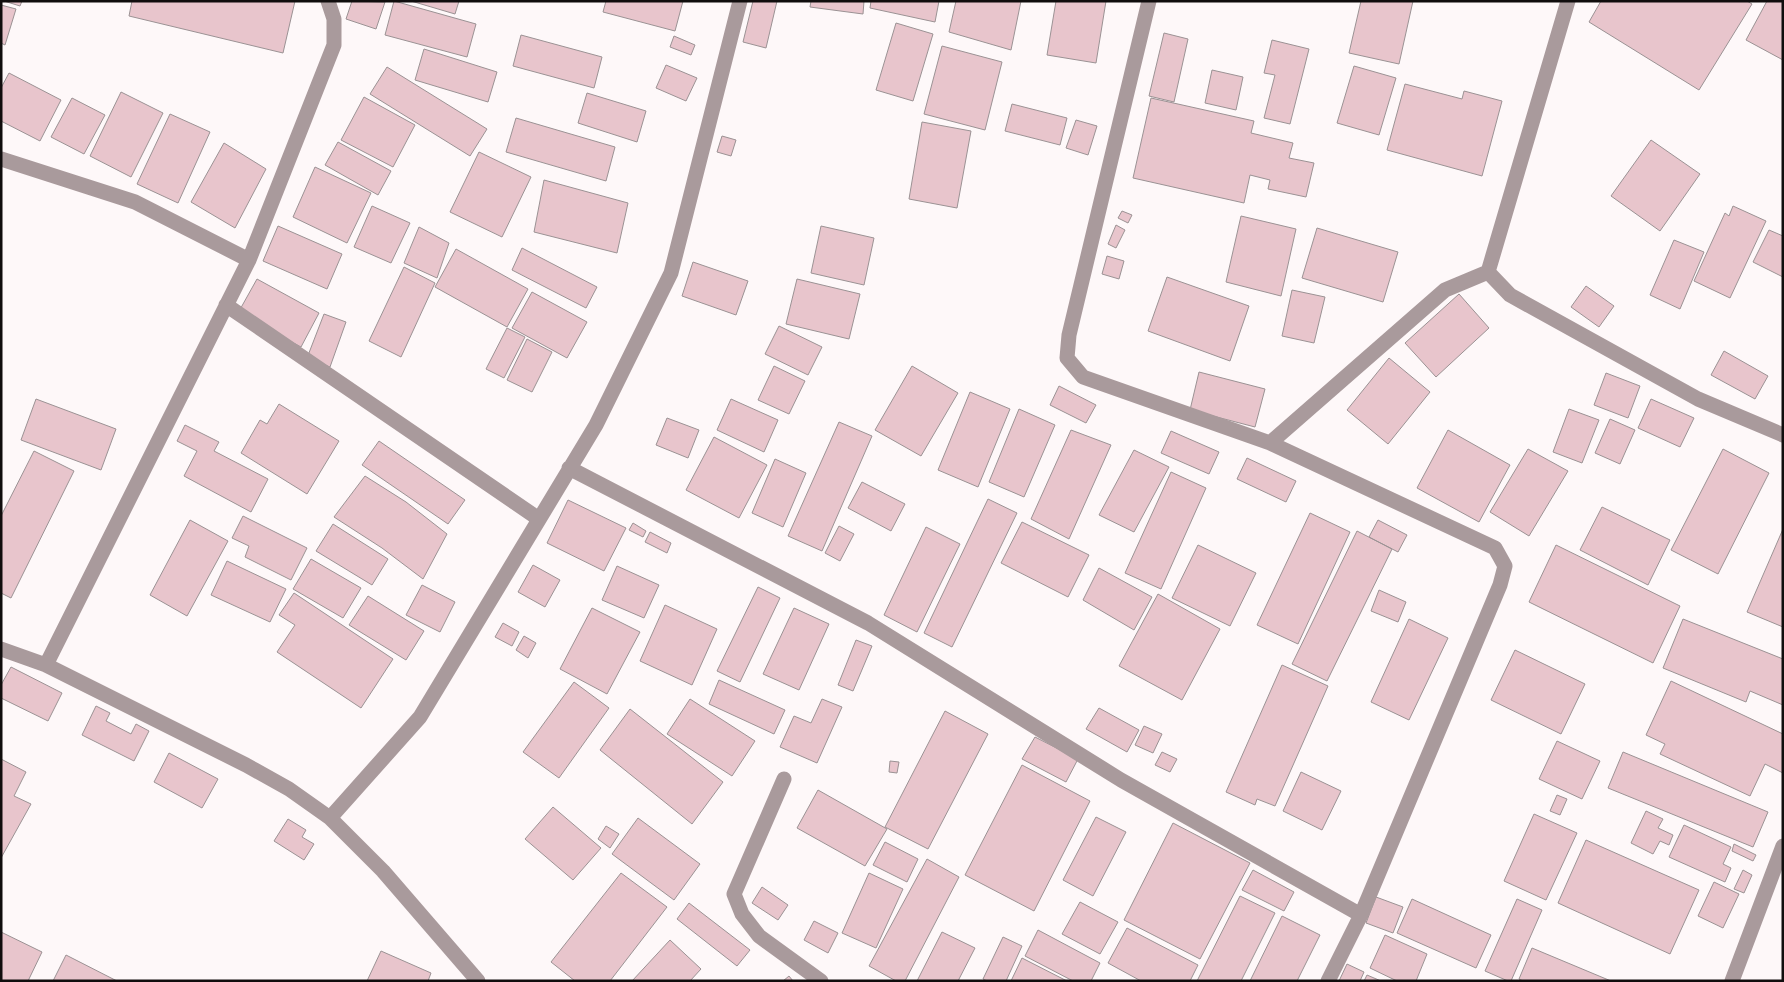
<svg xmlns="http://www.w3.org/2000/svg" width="1784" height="982" font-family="Montserrat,sans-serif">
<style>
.building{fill:#e8c5cc;stroke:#9b9294}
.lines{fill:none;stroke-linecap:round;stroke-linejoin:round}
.minor{stroke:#a99a9c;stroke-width:15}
</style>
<rect width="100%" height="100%" fill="#fef8f9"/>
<!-- building -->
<path class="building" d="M4,1H22L20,6Z
M132,1H295L283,53L129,16Z
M352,1L385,2L376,29L346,19Z
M394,1L476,24L467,57L385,35Z
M411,1H459L455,14Z
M606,1H683L675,31L603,12Z
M753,1H777L766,48L743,42Z
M811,1H864L863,14L810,7Z
M871,1H939L935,22L870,8Z
M956,1H1021L1011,50L949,32Z
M1056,1H1106L1096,63L1047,55Z
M1361,1H1413L1399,64L1349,53Z
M1601,1H1747L1752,4L1699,90L1589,22Z
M1767,1H1783V60L1746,40Z
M1,5L16,9L5,45L1,43Z
M896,23L933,34L913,101L876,90Z
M1164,33L1188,39L1174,102L1149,96Z
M521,35L602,57L594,88L513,66Z
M674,36L695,45L691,55L670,47Z
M1272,40L1309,49L1290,124L1264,118L1275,75L1264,73Z
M942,46L1002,62L985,130L924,114Z
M424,49L497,72L488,102L415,80Z
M666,65L697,78L686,101L656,88Z
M1354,66L1396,78L1379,135L1337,123Z
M387,67L487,129L470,156L370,94Z
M1212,70L1243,77L1236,110L1205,103Z
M9,73L61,100L40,141L1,121V88Z
M1405,84L1462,99L1464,91L1502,101L1482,176L1387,150Z
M121,92L163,113L131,177L90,156Z
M587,93L646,111L637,142L578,123Z
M364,97L415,125L393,167L341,140Z
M72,98L105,115L84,154L51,137Z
M1151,98L1254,121L1251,133L1293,143L1289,158L1314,163L1306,197L1268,189L1270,180L1250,175L1244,203L1133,178Z
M1012,104L1067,118L1060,145L1005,131Z
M170,114L210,132L178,203L137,184Z
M516,118L615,147L606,181L506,152Z
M1076,120L1097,126L1088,155L1066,148Z
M922,122L971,131L957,208L909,199Z
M722,136L736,140L731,156L717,152Z
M1651,140L1700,174L1660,231L1611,196Z
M338,142L391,171L378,195L325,165Z
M224,143L266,169L235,228L191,202Z
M479,152L531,177L502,237L450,212Z
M315,167L371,193L347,243L293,217Z
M544,180L628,203L617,253L534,232Z
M372,206L410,223L391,263L354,247Z
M1733,206L1766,221L1730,298L1694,281L1725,213L1729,216Z
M1122,211L1132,215L1128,223L1118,218Z
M1241,216L1296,229L1281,296L1226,282Z
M1116,225L1125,230L1116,248L1108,244Z
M278,226L342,254L327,289L263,261Z
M821,226L874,238L864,285L811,273Z
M419,227L449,243L437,278L404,263Z
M1317,228L1398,252L1383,302L1302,278Z
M1769,230L1783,236V277L1753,262Z
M1674,240L1704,252L1680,309L1650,295Z
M522,248L597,287L586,308L512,270Z
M456,249L528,289L507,327L435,287Z
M1107,256L1124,261L1119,279L1102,274Z
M693,262L748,281L736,315L682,296Z
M404,267L435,283L401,357L369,341Z
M1167,277L1249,306L1230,361L1148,331Z
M257,279L319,313L301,347L238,313Z
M797,279L860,294L849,339L786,324Z
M1586,286L1614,306L1599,327L1571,307Z
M1292,290L1325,297L1314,343L1282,336Z
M532,292L587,322L567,358L512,328Z
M1459,294L1489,328L1436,377L1405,343Z
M324,314L346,322L330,367L307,358Z
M779,326L822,347L808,375L765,354Z
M507,328L525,337L504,378L486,369Z
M527,339L552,352L532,392L507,380Z
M1724,351L1768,376L1755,399L1711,375Z
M1389,358L1430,392L1388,444L1347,410Z
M774,366L805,381L789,414L758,400Z
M912,366L958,393L921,456L875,430Z
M1199,372L1265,389L1255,427L1190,410Z
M1606,373L1640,386L1628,418L1594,405Z
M1059,386L1096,405L1086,423L1050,405Z
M970,392L1010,409L978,487L938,470Z
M36,399L116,429L101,470L21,440Z
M731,399L778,420L764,452L717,430Z
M1651,399L1694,418L1680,447L1638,428Z
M279,404L339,441L307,494L241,453L260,420L267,424Z
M1019,409L1055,425L1024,497L989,482Z
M1569,409L1599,420L1582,463L1553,452Z
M667,418L699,430L688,458L656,445Z
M1610,419L1635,430L1620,464L1595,453Z
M839,422L872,436L822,551L788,536Z
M185,425L219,442L214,451L268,479L251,512L184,476L197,451L177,441Z
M1071,430L1111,445L1069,539L1031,519Z
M1448,430L1510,465L1479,522L1417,488Z
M1171,431L1219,452L1209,474L1161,453Z
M714,437L767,465L739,518L686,490Z
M379,441L465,500L448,524L362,465Z
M1528,449L1568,471L1529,536L1490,512Z
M1723,449L1769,473L1718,574L1671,550Z
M1134,450L1169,467L1134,532L1099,515Z
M34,451L74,471L11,598L1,593V516Z
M1247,458L1296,481L1286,502L1237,479Z
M775,459L806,473L783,527L752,513Z
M1171,472L1206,488L1161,589L1125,573Z
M365,476L406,502L447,534L423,579L382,548L334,517Z
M862,482L905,504L891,531L848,508Z
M988,499L1017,513L952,647L924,633Z
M568,500L626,528L604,571L547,543Z
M1602,507L1670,540L1648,585L1580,550Z
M1310,513L1350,532L1298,644L1257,625Z
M243,516L307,548L291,580L245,557L249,546L232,538Z
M190,520L228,541L187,616L150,595Z
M1378,520L1407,535L1398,552L1369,537Z
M1022,522L1089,555L1068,597L1001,563Z
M633,523L646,531L643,537L629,530Z
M333,524L388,559L372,585L316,551Z
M839,526L854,534L840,561L825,553Z
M926,527L960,544L917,632L884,615Z
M1783,529V627L1747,612Z
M1357,531L1392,549L1327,681L1292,664Z
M650,532L671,543L667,553L645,542Z
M1198,545L1256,573L1230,626L1172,598Z
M1556,545L1680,606L1653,663L1529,602Z
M311,559L361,588L343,618L293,589Z
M227,561L286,589L270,622L211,595Z
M533,565L560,580L545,607L518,592Z
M617,566L659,585L644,618L602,600Z
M1099,568L1152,597L1134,630L1083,600Z
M422,585L455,602L440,632L406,615Z
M758,587L780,598L740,682L717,671Z
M1379,590L1406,602L1398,622L1371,611Z
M294,593L393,659L361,708L277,652L295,625L279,615Z
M1158,594L1220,629L1182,700L1119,666Z
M368,596L424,631L406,660L349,625Z
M665,605L717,629L692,685L640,661Z
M592,608L640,632L607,694L560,669Z
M794,608L829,624L799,690L763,674Z
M1409,619L1448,638L1409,720L1371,702Z
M1683,619L1783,659V705L1750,691L1746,702L1663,668Z
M503,623L519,632L512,646L495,637Z
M524,636L536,643L528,658L516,650Z
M856,640L872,646L853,691L838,685Z
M1515,650L1585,684L1561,734L1491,700Z
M1282,665L1328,686L1275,806L1257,799L1255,805L1226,792Z
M11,667L62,693L48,721L1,698V685Z
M719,680L785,710L774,734L709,704Z
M1671,681L1783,734V773L1765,764L1750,796L1660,754L1665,744L1646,735Z
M574,682L609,708L559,778L523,752Z
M690,699L755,741L732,776L667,734Z
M822,699L842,707L817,763L780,747L794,716L811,723Z
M96,706L110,713L106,721L131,734L136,724L149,731L134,761L82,735Z
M1099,708L1139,730L1127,752L1086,729Z
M630,709L723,782L692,824L600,750Z
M945,711L988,734L928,849L885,827Z
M1144,726L1162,734L1153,753L1135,745Z
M1035,737L1078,759L1066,782L1022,759Z
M1557,741L1600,761L1582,799L1539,779Z
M1162,752L1177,759L1170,772L1155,765Z
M1623,752L1768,812L1753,847L1608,788Z
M169,753L218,779L202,808L154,782Z
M1,759L26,772L14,796L31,804L1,858Z
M890,761L899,762L897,773L889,772Z
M1022,765L1090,801L1034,911L965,875Z
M1301,772L1341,791L1322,830L1283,811Z
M818,790L887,829L865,866L797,828Z
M1557,795L1567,799L1560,815L1550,811Z
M553,807L601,848L573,880L525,839Z
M1646,811L1663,819L1658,828L1673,835L1669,845L1660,841L1653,854L1631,843Z
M1534,814L1577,833L1546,900L1504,881Z
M1096,817L1126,832L1093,896L1063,880Z
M638,818L700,864L674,900L612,854Z
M288,819L306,830L302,837L314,844L304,860L274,841Z
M1173,823L1250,863L1200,959L1124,920Z
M1684,825L1731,847L1723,864L1731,868L1725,882L1669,857Z
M606,826L619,834L610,848L598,839Z
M1586,840L1699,890L1670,954L1558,903Z
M885,842L918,859L907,882L873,865Z
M1734,844L1756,855L1753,861L1732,851Z
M927,859L959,877L905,981H896L869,966Z
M1253,870L1294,892L1284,911L1242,890Z
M1743,870L1752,875L1744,893L1734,889Z
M621,873L667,907L610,981H575L551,962Z
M869,873L903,889L876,948L842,933Z
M1714,882L1739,894L1723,928L1698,916Z
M762,887L788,905L778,920L752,903Z
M1240,896L1275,913L1241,981H1197Z
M1376,897L1403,907L1393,933L1366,923Z
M1412,899L1491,935L1476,968L1397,933Z
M1517,899L1542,910L1511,981H1508L1485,971Z
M1080,902L1118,922L1100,954L1062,934Z
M689,903L750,950L737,966L677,919Z
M1282,916L1320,935L1297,981H1250Z
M814,921L838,933L828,953L804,940Z
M1127,928L1198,965L1190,981H1141L1108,963Z
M1038,930L1100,963L1091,981H1073L1025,956Z
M1,932L42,952L28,981H1Z
M942,932L975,948L958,981H917Z
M1385,935L1427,954L1416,981H1397L1370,968Z
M1003,937L1022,946L1006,981H987L983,979Z
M670,940L701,969L690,981H632Z
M1532,948L1611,981H1523L1519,979Z
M381,951L431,973L428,981H367Z
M66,955L117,981H53Z
M1022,958L1067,981H1011Z
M1347,964L1364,972L1360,981H1339Z
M1367,975L1381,981H1364Z
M789,976L793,981H783Z"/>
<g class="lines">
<!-- minor -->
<path class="minor" d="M1149,1L1069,335L1067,358L1083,377L1270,443L1495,548L1505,566L1500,585L1361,915L1328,981
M1568,1L1488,272L1510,295L1698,399L1783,435
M1,159L135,202L249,260
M226,305L539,519
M1270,443L1445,290L1488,272
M569,468L868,623L1121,780L1361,915
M1,649L46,665L246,765L289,789L330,818L383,871L478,981
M46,665L249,260L334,45V19L328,1
M784,779L734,894L742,914L759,936L821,981
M330,818L420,717L596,425L671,273L740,1
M1732,981L1783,846"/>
</g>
<!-- border -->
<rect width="1784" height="982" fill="none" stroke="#100d0d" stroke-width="5"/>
</svg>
